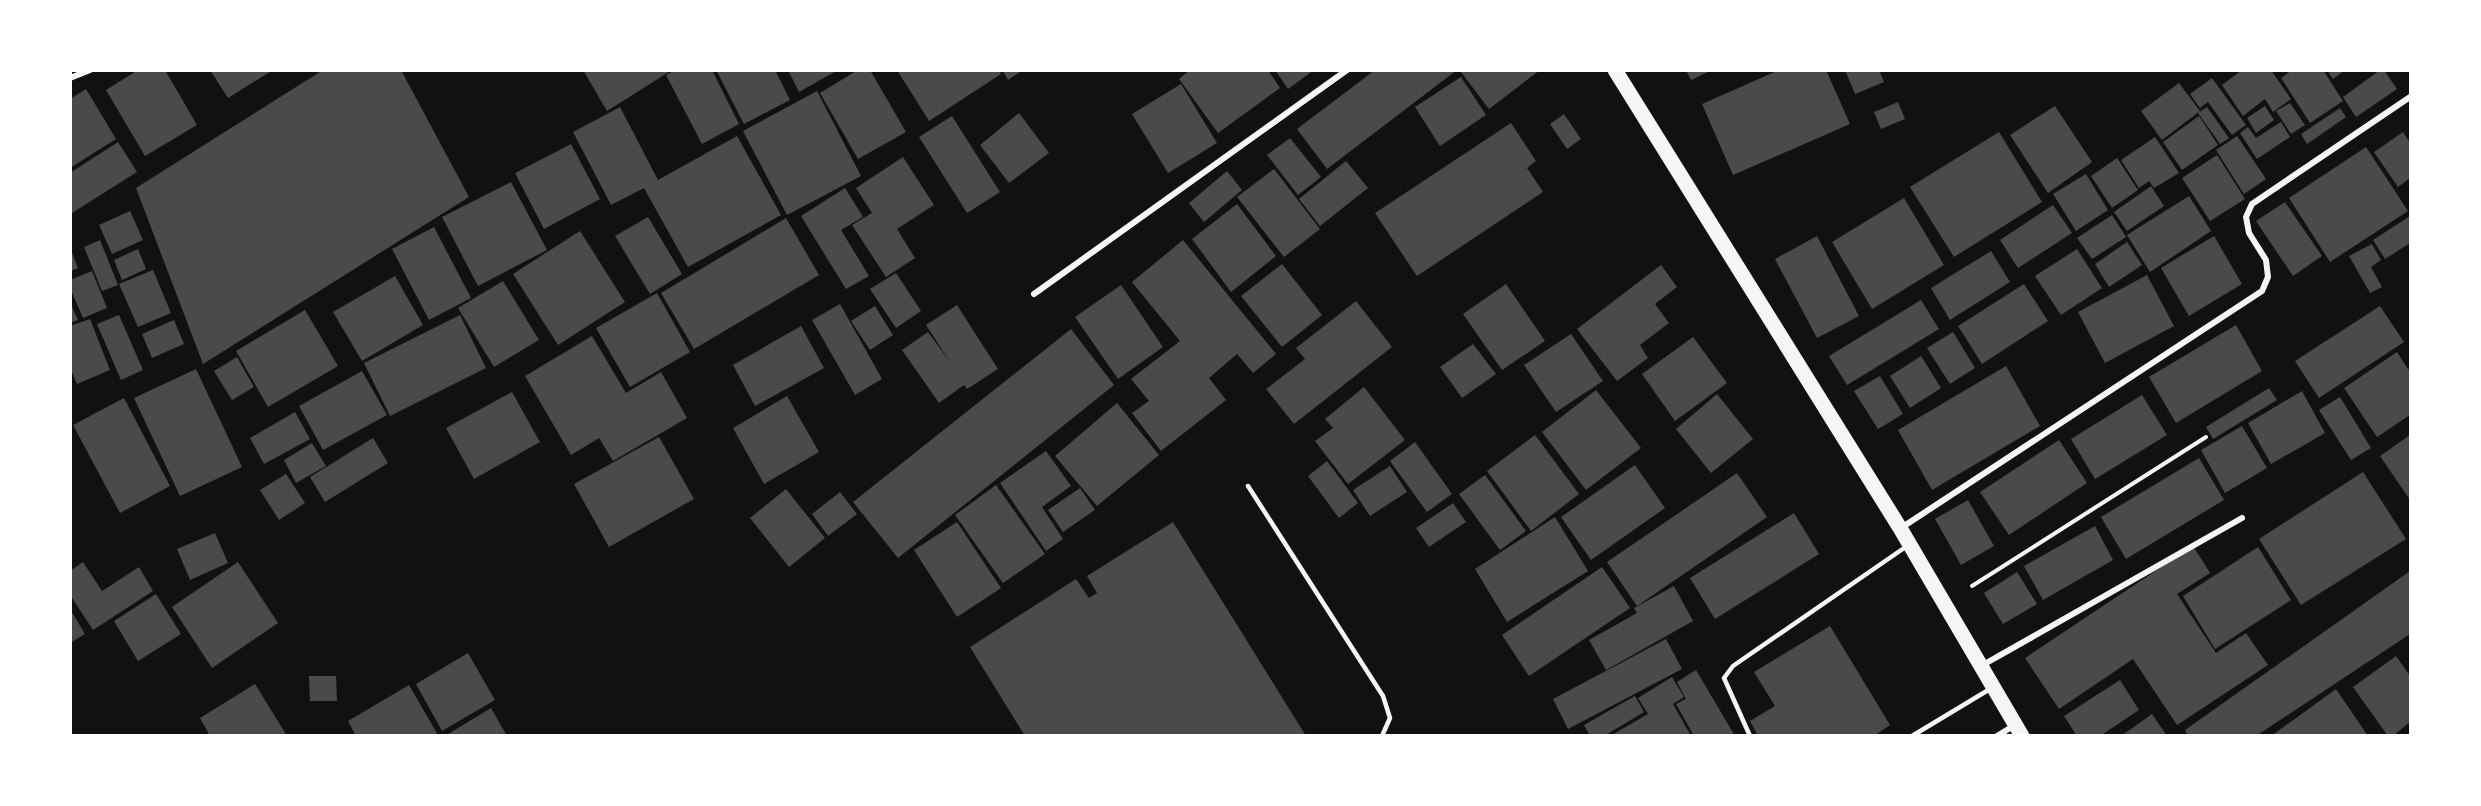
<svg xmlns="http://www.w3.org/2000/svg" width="2481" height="806" font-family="Merriweather,serif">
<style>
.building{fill:#4a4a4a}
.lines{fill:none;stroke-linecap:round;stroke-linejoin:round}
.path{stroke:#f5f5f5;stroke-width:4}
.service{stroke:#f5f5f5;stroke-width:4.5}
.minor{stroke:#f5f5f5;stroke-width:6}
.primary{stroke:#f5f5f5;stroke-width:15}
</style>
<rect width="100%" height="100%" fill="#111"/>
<!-- building -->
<path class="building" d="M138,70H165L197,125L145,156L106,90Z
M210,70H273L228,98Z
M323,70H401L469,197L203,364L136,188Z
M583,70H672L607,111Z
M676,70H712L739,124L702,144L666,75Z
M716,70H775L790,100L744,124Z
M788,70H838L799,92Z
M858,70H870L906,132L858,159L820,93Z
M897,70H999L1001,74L929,121Z
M1002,70H1023L1008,80Z
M1190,70H1268L1280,88L1218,133L1179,79Z
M1275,70H1314L1288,89Z
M1375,70H1457L1327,169L1297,129Z
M1463,70H1540L1489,109L1461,72Z
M1686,70H1712L1691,80Z
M1779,70H1826L1850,124L1733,175L1702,104Z
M1845,70H1879L1884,82L1855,94Z
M2242,70H2271L2291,99L2273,112L2265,99L2243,116L2222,85Z
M2292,70H2323L2343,101L2310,123L2281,78Z
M2327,70H2345L2333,79Z
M2380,70H2384L2397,89L2356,117L2343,97Z
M1461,77L1486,115L1440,146L1415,107Z
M2212,78L2246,125L2232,135L2208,102L2200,108L2190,94Z
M2179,83L2200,111L2162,140L2141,111Z
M1181,84L1217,143L1168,173L1132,114Z
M86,89L116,139L70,168V99Z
M817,91L861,176L787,215L743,131Z
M1898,102L1905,119L1881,129L1874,112Z
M2290,103L2305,125L2291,134L2276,111Z
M2055,106L2092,162L2048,193L2010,135Z
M2265,106L2274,120L2256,133L2247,118Z
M620,107L658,180L737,136L781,215L688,267L644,188L611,205L573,132Z
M2207,107L2229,138L2220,144L2198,113Z
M2340,108L2346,117L2307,144L2301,134Z
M1019,113L1049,153L1009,183L980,145Z
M1564,114L1581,139L1567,149L1550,124Z
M952,116L1000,192L967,213L919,137Z
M2199,116L2218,145L2182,170L2163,142Z
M2281,122L2290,137L2257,159L2240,133L2248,127L2256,138Z
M1511,123L1536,161L1527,168L1543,192L1417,276L1375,213Z
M1999,132L2042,202L1954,257L1910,187Z
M2403,132L2410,143V178L2398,187L2374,152Z
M2237,136L2266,179L2244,194L2216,150Z
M2155,137L2179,173L2154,188L2149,181L2139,188L2121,160Z
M1290,138L1321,177L1298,195L1267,155Z
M118,142L137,172L72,213L70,173Z
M571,144L600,199L544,229L515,173Z
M2366,147L2408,211L2330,262L2289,198Z
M2217,155L2245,199L2210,221L2182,178Z
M903,157L934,205L897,229L915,258L886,277L852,225L872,213L856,188Z
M2117,158L2138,190L2112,208L2091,176Z
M1346,161L1368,188L1320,226L1299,199Z
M1274,169L1320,229L1284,257L1237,197Z
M1227,171L1242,190L1204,222L1189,203Z
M2086,174L2108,210L2076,231L2053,194Z
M511,182L547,250L478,286L442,217Z
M2151,186L2164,206L2127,231L2114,212Z
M845,188L863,217L841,230L869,276L846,289L801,216Z
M2189,196L2211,231L2150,272L2127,235Z
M1904,198L1944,265L1872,309L1832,242Z
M2285,202L2322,256L2293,276L2256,221Z
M1237,204L1276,256L1231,292L1192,239Z
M2053,205L2072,233L2018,268L2000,240Z
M130,211L143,240L112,254L99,225Z
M2112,215L2126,237L2092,259L2077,238Z
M2410,216V243L2385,259L2373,240Z
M648,217L682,274L650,294L615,236Z
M786,218L819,275L694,349L661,293Z
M434,227L471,298L429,320L392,249Z
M580,231L625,302L558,345L513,274Z
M1817,236L1859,316L1817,338L1775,259Z
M2214,236L2242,284L2189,316L2161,268Z
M100,240L118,285L102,291L84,247Z
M1183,240L1276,354L1253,373L1237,354L1209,378L1226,400L1161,451L1132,413L1149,401L1131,379L1180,341L1132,282Z
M2127,242L2142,265L2109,287L2095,264Z
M2372,244L2381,260L2371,267L2382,287L2370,293L2349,256Z
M138,249L146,269L122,280L114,260Z
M2077,249L2102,288L2061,315L2035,276Z
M71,250L78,268L71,271Z
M1991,251L2010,282L1950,320L1931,288Z
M1282,264L1322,315L1282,347L1241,296Z
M1661,265L1677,287L1655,304L1669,323L1640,345L1648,358L1617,381L1577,329Z
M153,270L171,313L138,327L119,284Z
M92,271L107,308L83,318L70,288V280Z
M896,273L921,311L896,328L870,289Z
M2147,275L2174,326L2105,363L2078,312Z
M395,276L423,325L362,361L333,312Z
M503,281L539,340L494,367L458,308Z
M1506,284L1545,341L1502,370L1463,314Z
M2024,284L2048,321L1982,364L1958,326Z
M1121,285L1163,347L1118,379L1075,317Z
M657,293L690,352L630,387L596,328Z
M1921,300L1939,329L1847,385L1829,356Z
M1356,301L1392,347L1294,424L1266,389L1305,359L1296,348Z
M70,302L78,320L70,323Z
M840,304L882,379L855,395L812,320Z
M957,305L998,369L967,389L964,385L939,403L902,350L928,332L950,362L926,325Z
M875,306L893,335L870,350L851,321Z
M2380,306L2404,342L2319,398L2295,361Z
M305,310L338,366L268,407L236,351Z
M119,315L143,370L121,380L97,324Z
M460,315L486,368L390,416L364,363Z
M90,319L110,370L77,384L70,368V326Z
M174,320L184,344L152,358L142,334Z
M2236,325L2262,371L2176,423L2149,377Z
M801,326L824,368L755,406L733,365Z
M1071,329L1114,385L898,558L853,502Z
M1953,332L1975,368L1950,384L1927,348Z
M1571,334L1603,381L1556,412L1524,365Z
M592,336L626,393L661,372L687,418L613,461L599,438L571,455L525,376Z
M1693,337L1727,383L1675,421L1642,374Z
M1473,344L1496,374L1462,398L1440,367Z
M2397,352L2410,372V415L2377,437L2344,388Z
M1921,356L1941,388L1910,408L1890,376Z
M237,357L254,387L232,400L214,371Z
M2006,366L2040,426L1932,490L1898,430Z
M196,369L242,467L180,496L134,398Z
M362,371L387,415L323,450L299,406Z
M1880,376L1903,414L1878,429L1854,391Z
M1364,387L1405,440L1348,484L1315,441L1333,428L1325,419Z
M2269,388L2277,400L2213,439L2206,427Z
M1596,390L1641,448L1586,490L1542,432Z
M2302,391L2325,433L2271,464L2248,423Z
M512,392L540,442L474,479L446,428Z
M1717,394L1753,439L1711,473L1676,429Z
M2142,395L2167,435L2095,479L2071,439Z
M787,396L819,452L764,484L733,428Z
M2340,397L2371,448L2351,460L2319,410Z
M124,398L170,486L120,513L73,425Z
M1117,403L1159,455L1097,506L1055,456Z
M295,412L310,439L264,464L250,438Z
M2242,426L2267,468L2225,493L2201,450Z
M1535,435L1579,494L1531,531L1487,471Z
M2410,435V500L2380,456Z
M659,437L694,499L609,547L574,484Z
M373,438L388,463L325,502L310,477Z
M2059,440L2087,483L2009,535L1980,492Z
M1415,442L1452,494L1427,512L1390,461Z
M312,443L326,466L296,483L284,460Z
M1046,451L1071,486L1042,507L1063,539L1046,551L1000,483Z
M2199,458L2224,500L2126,559L2101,517Z
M1327,461L1358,503L1339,518L1308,476Z
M1635,465L1665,508L1591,560L1561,517Z
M1390,466L1407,492L1370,516L1353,490Z
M2363,472L2406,539L2301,605L2259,539Z
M1737,473L1767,517L1637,606L1607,562Z
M286,474L305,503L279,520L260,490Z
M1485,475L1526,531L1500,550L1459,494Z
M996,485L1045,554L1003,583L955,515Z
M1080,488L1095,510L1063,532L1048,510Z
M786,489L825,538L789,567L750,518Z
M840,492L857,514L828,536L812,514Z
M1968,500L1994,546L1961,565L1935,519Z
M1453,503L1466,522L1429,547L1416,528Z
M1794,513L1819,554L1715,619L1690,578Z
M1555,517L1588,571L1507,622L1475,569Z
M957,522L1001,588L957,617L914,550Z
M1173,522L1306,736H1025L970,647L1076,579L1089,598L1097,593L1087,576Z
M2095,526L2113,560L2043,600L2024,566Z
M215,533L228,563L190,580L177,549Z
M2193,546L2210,573L2177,594L2216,653L2246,633L2268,665L2177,725L2133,659L2059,709L2025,658Z
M2258,547L2291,600L2215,649L2183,596Z
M83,562L102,591L139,567L153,591L93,630L70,595V571Z
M238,562L278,623L212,668L172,607Z
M1602,567L1630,608L1529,676L1502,635Z
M2410,571V634L2256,736H2188L2185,730Z
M2017,572L2037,604L2003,624L1984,593Z
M1674,586L1693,621L1606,670L1589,640L1637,613L1634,608Z
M156,594L181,634L138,661L114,621Z
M70,609L85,634L70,643Z
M1830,626L1890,725L1874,736H1758L1750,721L1775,706L1754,672Z
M1666,639L1682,669L1568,729L1553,699Z
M468,653L495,700L442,731L416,684Z
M2396,656L2410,676V722L2393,736H2388L2353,687Z
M1696,670L1735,736H1694L1676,704L1686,699L1677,682Z
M309,676H336L337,701H310Z
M1672,677L1684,697L1673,704L1691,736H1610L1648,714L1638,698Z
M2120,680L2139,710L2100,736H2077L2064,716Z
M255,684L287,736H210L200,718Z
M409,685L438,735L356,736L348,721Z
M2336,689L2368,736H2271Z
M1635,696L1644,712L1604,736H1590L1584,725Z
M491,708L507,736H445Z
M2152,714L2167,736H2121Z"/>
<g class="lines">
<!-- path -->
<path class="path" d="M1972,586L2206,437"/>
<!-- service -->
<path class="service" d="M1248,486L1383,696L1390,718L1382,736
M1750,736L1724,678L1733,666L1907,546
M1912,736L1990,689"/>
<!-- minor -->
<path class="minor" d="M70,78L90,70
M1034,294L1347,70
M1901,528L2262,291L2268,277L2266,260L2249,233L2246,217L2252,204L2410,97
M1981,666L2242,518
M1997,736L2015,725"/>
<!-- primary -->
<path class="primary" d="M1615,70L1900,528L2022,736"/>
</g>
<!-- border -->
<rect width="2481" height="806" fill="none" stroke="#ffffff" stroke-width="144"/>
</svg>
